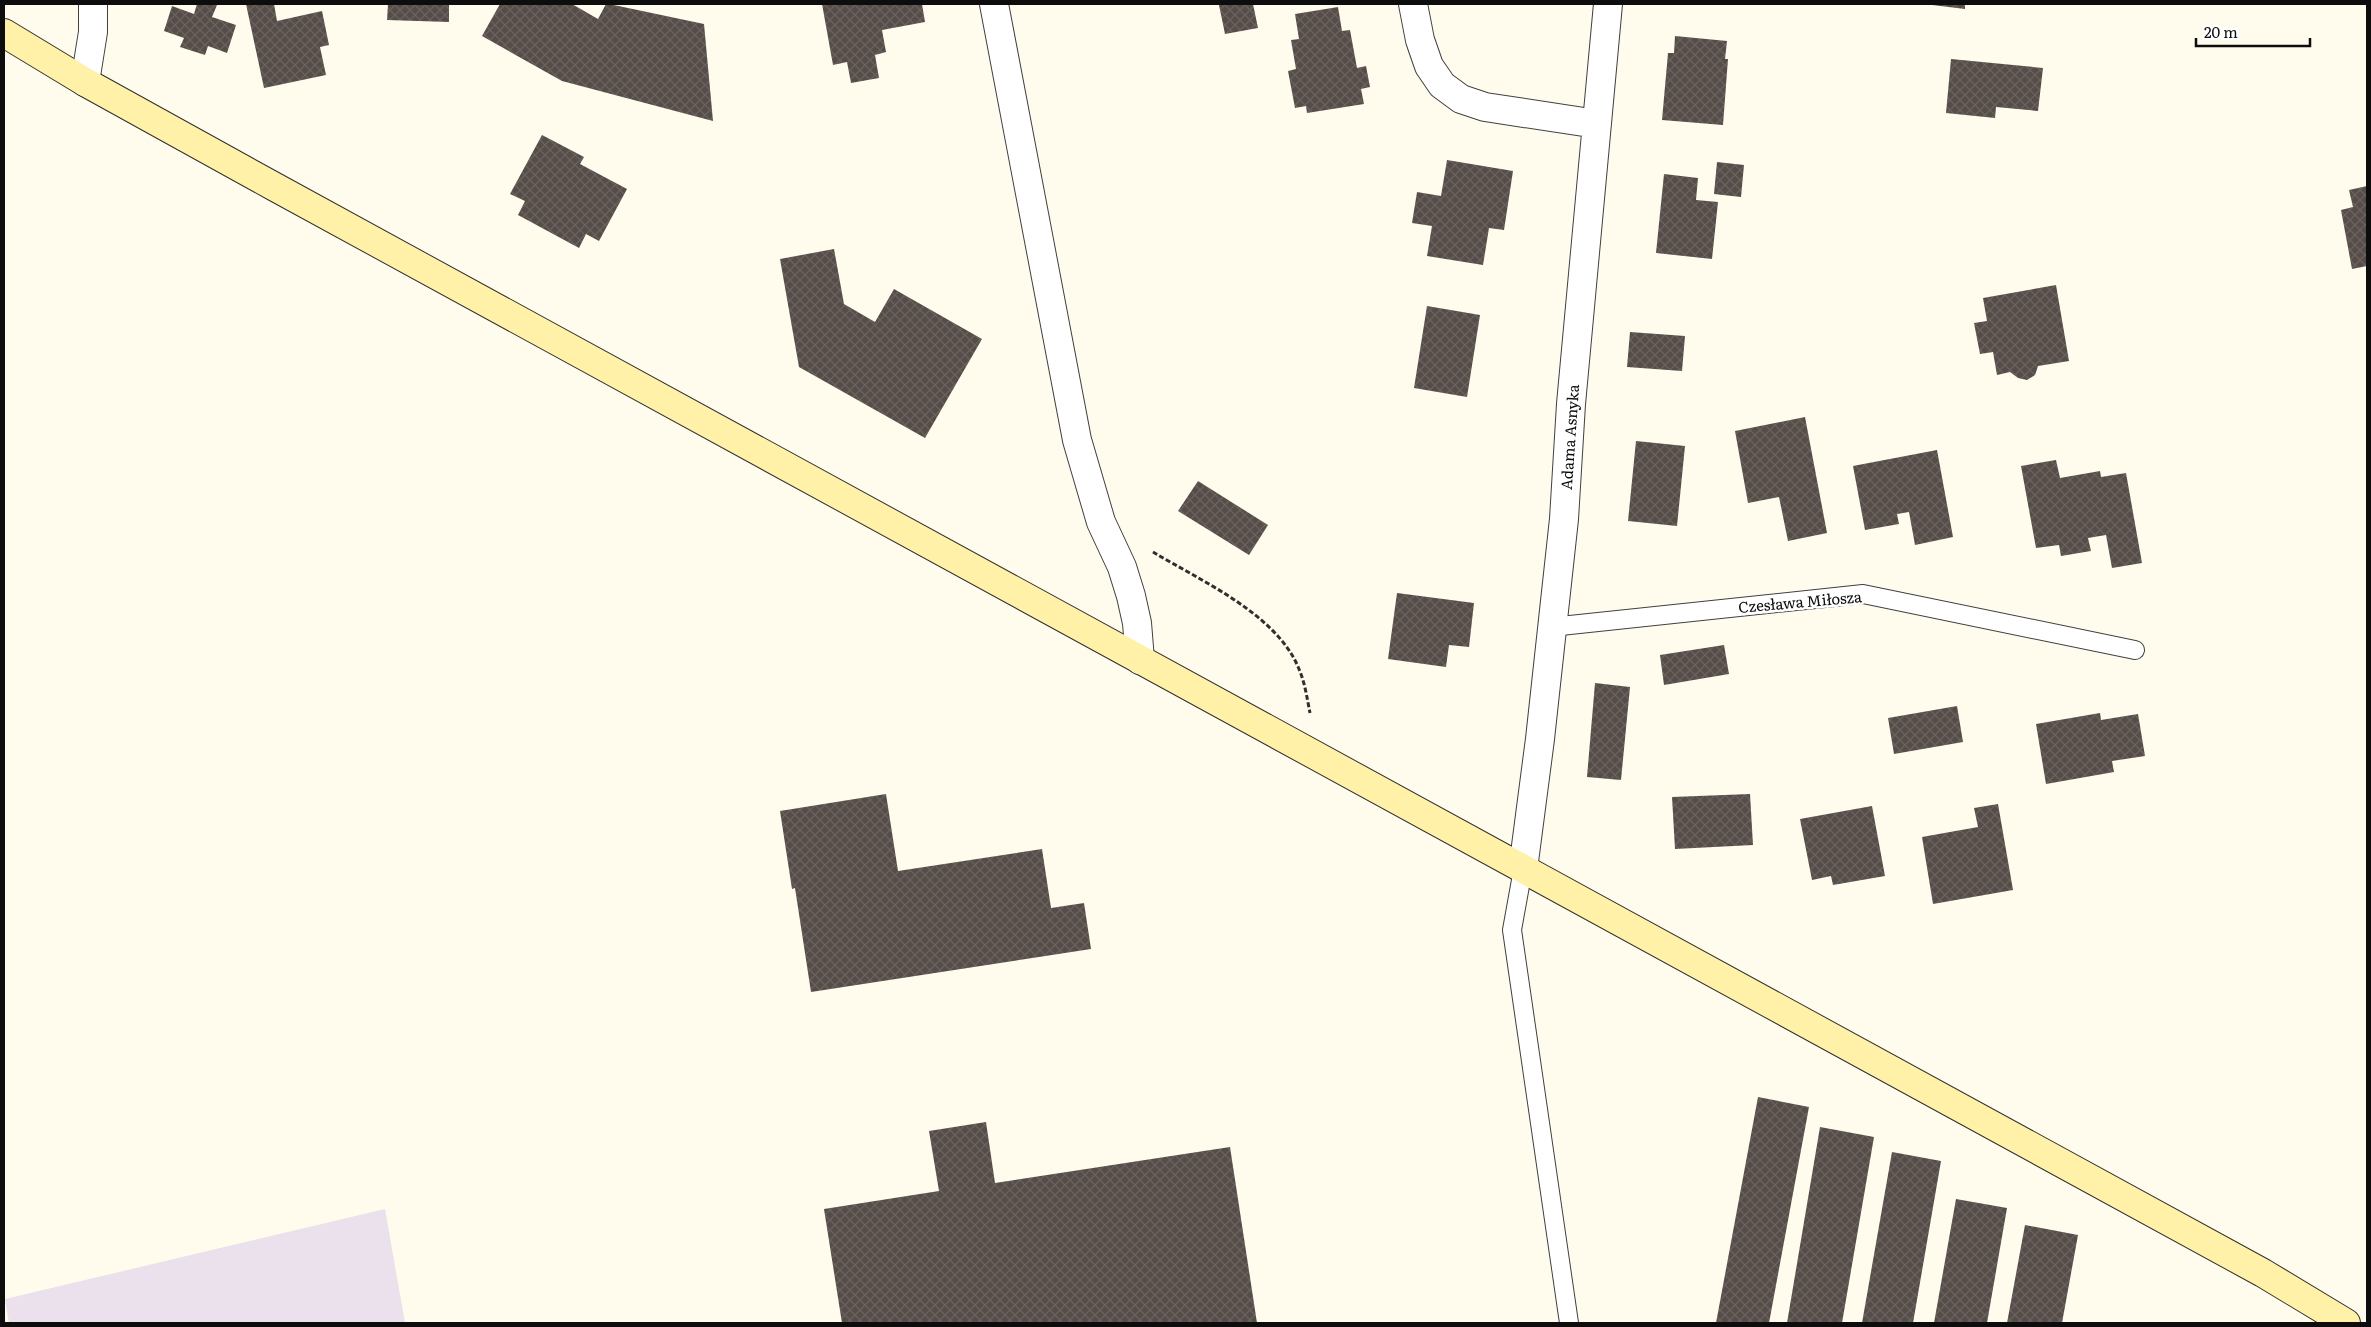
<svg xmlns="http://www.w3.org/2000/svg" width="2371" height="1327" font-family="Literata,serif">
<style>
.industrial{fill:#eae1ec}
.building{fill:url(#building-cross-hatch)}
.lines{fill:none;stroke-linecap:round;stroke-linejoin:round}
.service-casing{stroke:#404040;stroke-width:20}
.minor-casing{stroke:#404040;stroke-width:30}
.secondary-casing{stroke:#2f2f2f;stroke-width:30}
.path{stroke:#2f2f2f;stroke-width:3;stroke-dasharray:5 2.5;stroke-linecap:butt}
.service{stroke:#fff;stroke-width:18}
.minor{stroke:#fff;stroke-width:28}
.secondary{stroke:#fff1a8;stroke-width:28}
.labels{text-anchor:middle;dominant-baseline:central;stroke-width:5;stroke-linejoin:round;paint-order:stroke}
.street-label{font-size:15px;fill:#0d0d0d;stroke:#fff}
</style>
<defs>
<pattern id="building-cross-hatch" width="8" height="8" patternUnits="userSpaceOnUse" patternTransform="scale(1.25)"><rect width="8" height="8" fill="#564d49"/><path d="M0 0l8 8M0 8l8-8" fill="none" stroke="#69625f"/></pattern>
</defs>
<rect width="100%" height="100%" fill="#fffbed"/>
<!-- industrial -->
<path class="industrial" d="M385,1209L405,1323H9L5,1299Z"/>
<!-- building -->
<path class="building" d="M197,4L217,5L212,17L236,25L227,53L208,46L205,55L180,47L184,38L164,31L172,6L194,14Z
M246,4H274L277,21L322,11L329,45L320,47L326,75L264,88Z
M388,4H449V22L387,20Z
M500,4H572L598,19L606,4H609L704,24L713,121L562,81L482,36Z
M822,4H922L925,22L882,30L886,52L875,55L879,78L851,83L847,62L833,65Z
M1253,4L1258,28L1225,34L1219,5Z
M1924,4H1965V9Z
M1338,7L1342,31L1350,30L1357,68L1366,66L1370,87L1361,89L1364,104L1307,113L1306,106L1295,108L1288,71L1296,69L1291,40L1299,39L1295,14Z
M1675,36L1727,41L1725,59H1728L1723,125L1662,120L1668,53H1674Z
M1951,59L2043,68L2038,111L1996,107L1995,118L1946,113Z
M542,135L584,157L580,164L627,189L599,241L586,234L579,248L518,215L525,201L510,194Z
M1447,160L1513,171L1504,230L1489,228L1483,265L1427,256L1432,226L1412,223L1417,192L1441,196Z
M1717,162L1744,165L1741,197L1714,194Z
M1664,174L1698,178L1696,200L1718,202L1712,259L1656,253Z
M2367,186V266L2352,269L2341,210L2353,207L2349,190Z
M834,249L844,304L875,322L894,289L982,339L925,438L799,367L780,259Z
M2056,285L2069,361L2038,366L2035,375L2027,380L2018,378L2010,372L1997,375L1993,352L1980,354L1974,323L1987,321L1983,298Z
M1427,306L1480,315L1467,397L1414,388Z
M1630,332L1685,336L1682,371L1627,367Z
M1805,417L1827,533L1788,541L1779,497L1748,503L1735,431Z
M1636,441L1685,446L1677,526L1628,521Z
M1937,450L1953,537L1915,545L1909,512L1897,514L1899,524L1865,530L1853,466Z
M2056,460L2060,478L2100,471L2101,477L2126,473L2142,563L2112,568L2106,535L2088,538L2091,551L2061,556L2059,545L2036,548L2021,466Z
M1198,481L1268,525L1249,555L1178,511Z
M1397,593L1474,603L1469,647L1449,645L1446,667L1388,659Z
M1724,645L1729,674L1664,685L1660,655Z
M1595,683L1630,687L1621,780L1587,777Z
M1957,706L1963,742L1894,754L1888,718Z
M2100,713L2101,720L2138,714L2145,756L2112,761L2114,772L2046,784L2036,724Z
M886,794L898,871L1042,849L1051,908L1084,903L1091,949L811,992L795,888L792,889L780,811Z
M1750,794L1753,845L1675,849L1672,797Z
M1998,804L2013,890L1933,904L1922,837L1978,827L1974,808Z
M1872,806L1885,876L1833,885L1831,876L1812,880L1800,819Z
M1758,1097L1809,1107L1769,1323H1716Z
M986,1122L995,1183L1230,1147L1257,1323H842L824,1209L939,1191L929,1131Z
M1820,1127L1874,1137L1842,1323H1787Z
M1892,1152L1941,1161L1913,1323H1862Z
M1956,1199L2007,1208L1987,1323H1934Z
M2025,1225L2078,1235L2062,1323H2007Z"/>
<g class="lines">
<defs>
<path id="service" d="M1551,627L1863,594L2135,650
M1523,869L1512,930L1569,1323"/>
<path id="minor" d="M994,4L1077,440L1101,522L1122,567L1131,596L1137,623L1140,660
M1413,4L1420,40L1429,66L1442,85L1461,99L1485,107L1597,124
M85,82L93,32V4
M1523,869L1540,739L1564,519L1571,404L1608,4"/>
<path id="secondary" d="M4,33L85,82L275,187L2263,1273L2346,1323"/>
</defs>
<!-- service casing -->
<use href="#service" class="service-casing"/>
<!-- minor casing -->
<use href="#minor" class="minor-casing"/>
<!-- secondary casing -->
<use href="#secondary" class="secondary-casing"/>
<!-- path -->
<path class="path" d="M1153,552C1201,581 1277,614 1299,669C1305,683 1307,698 1310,713"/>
<!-- service -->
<use href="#service" class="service"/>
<!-- minor -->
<use href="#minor" class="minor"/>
<!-- secondary -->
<use href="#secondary" class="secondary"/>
</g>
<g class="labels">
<!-- street labels -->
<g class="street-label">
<text transform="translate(1569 437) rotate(-86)">Adama Asnyka</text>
<text transform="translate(1800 601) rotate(-5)">Czesława Miłosza</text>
</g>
</g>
<!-- border -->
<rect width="2371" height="1327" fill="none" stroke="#0d0d0d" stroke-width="10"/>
<!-- scale -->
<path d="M2196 38v8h114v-8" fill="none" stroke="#0d0d0d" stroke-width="2.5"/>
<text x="2204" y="38" font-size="15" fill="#0d0d0d" stroke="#ffffff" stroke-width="4" paint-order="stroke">20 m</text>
</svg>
